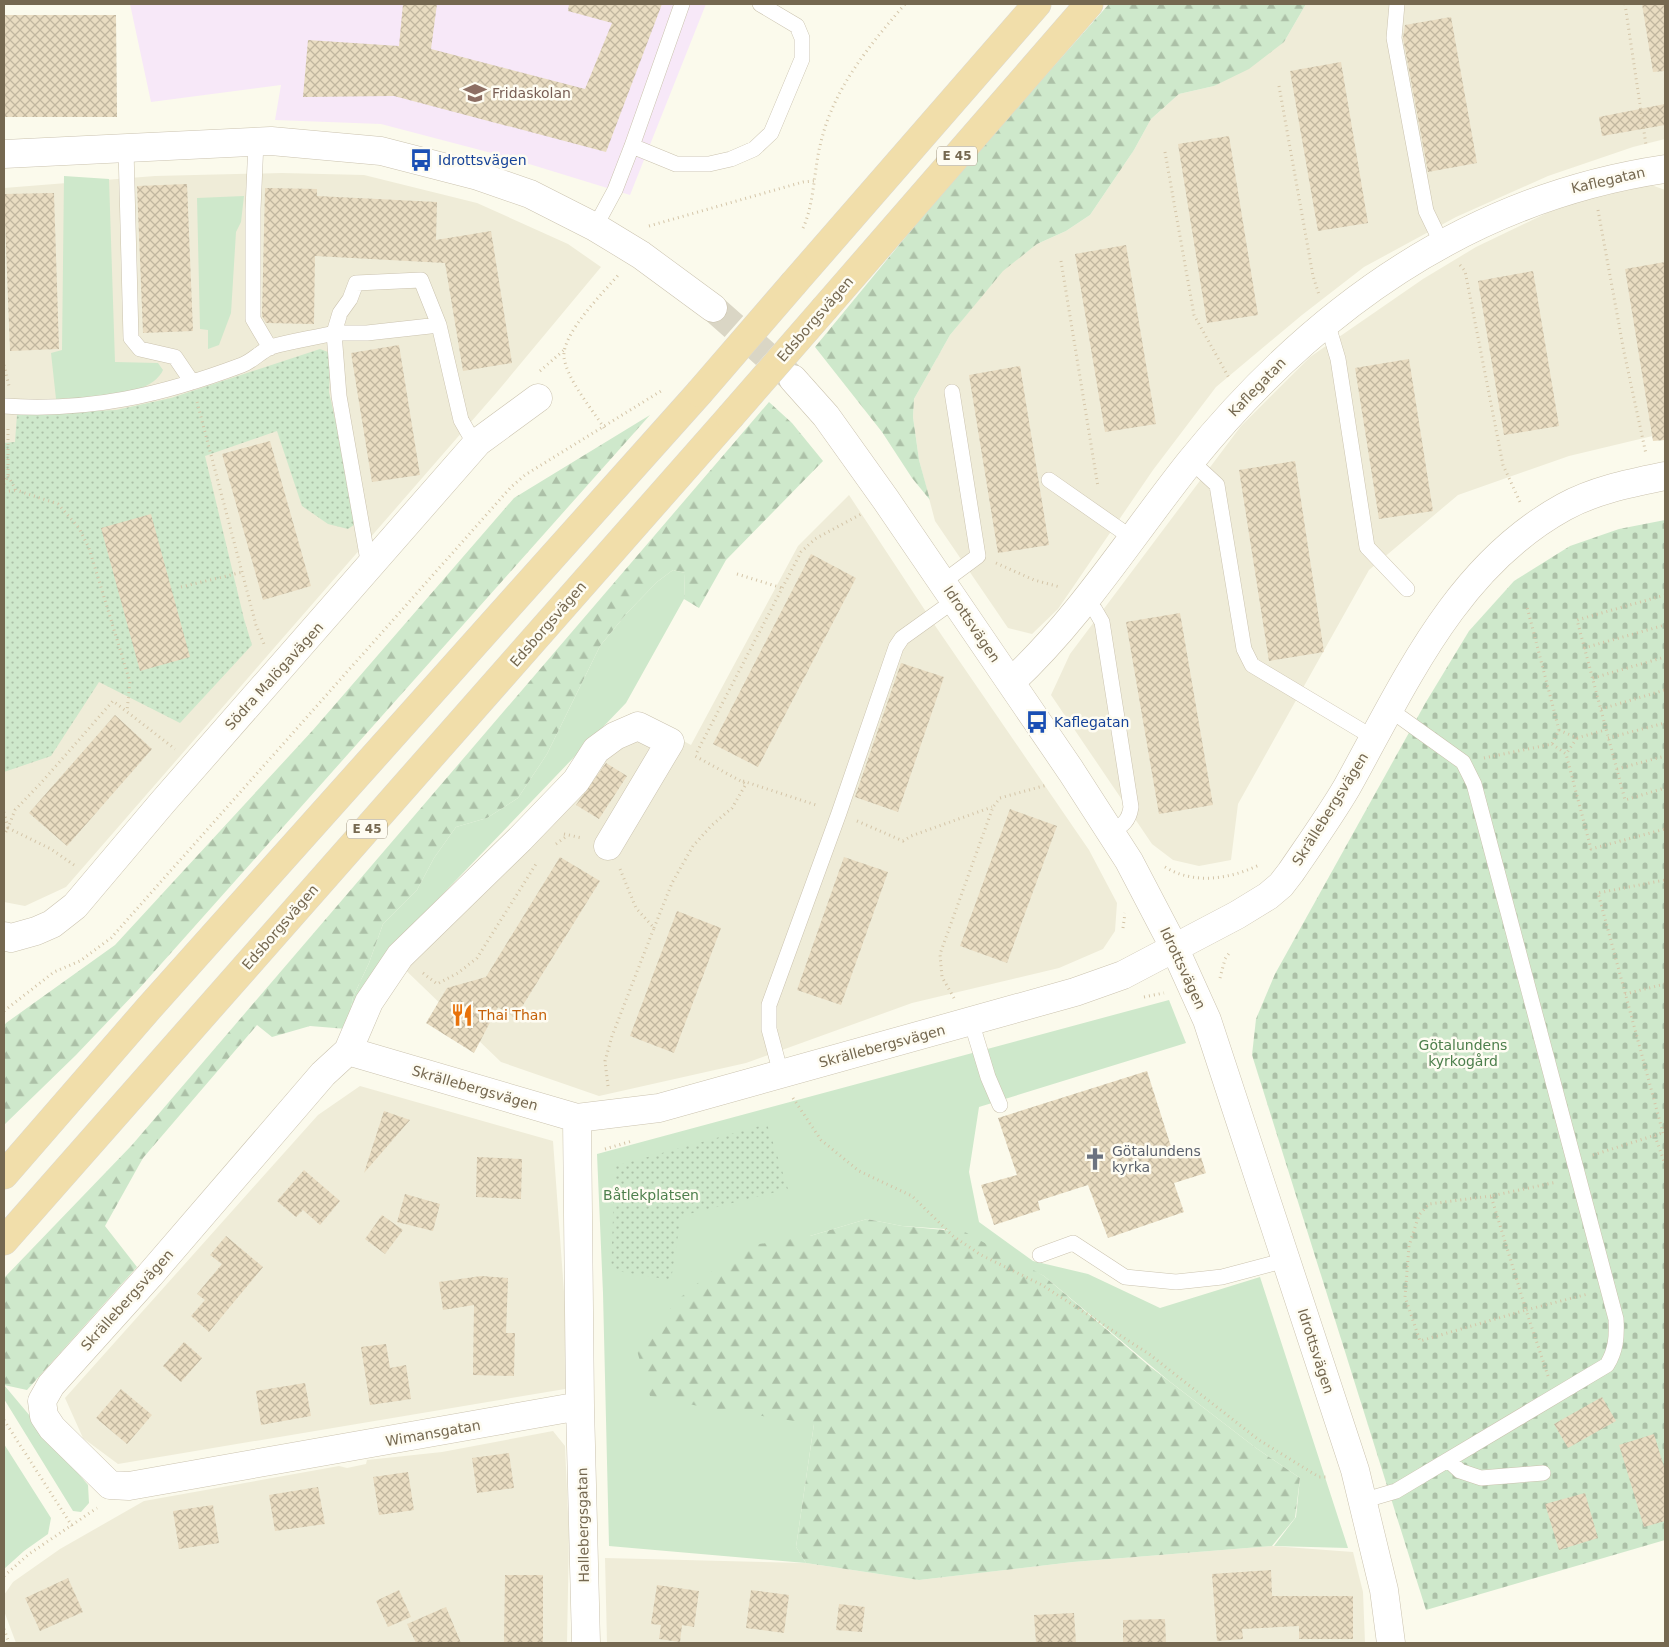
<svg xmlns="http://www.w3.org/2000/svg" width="1669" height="1647" font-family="'DejaVu Sans',sans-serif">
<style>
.residential{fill:#efecd8}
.education{fill:#f7e8f8}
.green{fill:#cee8cb}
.forest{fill:url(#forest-firs)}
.cemetery{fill:url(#cemetery-stones)}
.park{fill:url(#park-dots)}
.building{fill:url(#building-cross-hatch)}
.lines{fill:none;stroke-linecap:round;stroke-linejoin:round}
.minor-tunnel{stroke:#dad6c5;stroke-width:28;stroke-dasharray:28 14;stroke-linecap:butt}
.service-casing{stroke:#cbc3af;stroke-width:16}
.minor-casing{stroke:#cbc3af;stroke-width:29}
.trunk-casing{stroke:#dbd8d2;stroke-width:29}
.path{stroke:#d4c5a8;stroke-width:3;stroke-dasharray:1 4;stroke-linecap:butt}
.service{stroke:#fff;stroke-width:15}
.minor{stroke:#fff;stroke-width:28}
.trunk{stroke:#f1deaa;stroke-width:28}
.trunk-bridge-casing{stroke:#dbd8d2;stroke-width:29;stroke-linecap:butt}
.trunk-bridge{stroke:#f1deaa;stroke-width:28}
.labels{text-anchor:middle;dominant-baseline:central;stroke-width:5;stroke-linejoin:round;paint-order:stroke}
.shield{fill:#fefcf2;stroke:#9e9481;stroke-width:1}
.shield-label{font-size:12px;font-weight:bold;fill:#756850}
.education-label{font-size:14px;fill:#785e54;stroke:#fefcf2;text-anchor:start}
.transit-label{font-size:14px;fill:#164399;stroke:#fefcf2;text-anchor:start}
.street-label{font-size:14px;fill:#756850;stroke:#fefcf2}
.food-label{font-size:14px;fill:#c56008;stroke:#fefcf2;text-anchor:start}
.park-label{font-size:14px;fill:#4d7f4c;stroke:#fefcf2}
.worship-label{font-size:14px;fill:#5b616d;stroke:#fefcf2;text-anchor:start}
</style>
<defs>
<pattern id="forest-firs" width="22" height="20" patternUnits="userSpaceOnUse" patternTransform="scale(1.25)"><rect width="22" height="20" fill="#cee8cb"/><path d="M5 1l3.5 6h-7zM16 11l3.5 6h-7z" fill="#acc0a7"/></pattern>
<pattern id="cemetery-stones" width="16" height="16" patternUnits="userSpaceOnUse" patternTransform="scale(1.25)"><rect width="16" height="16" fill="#cee8cb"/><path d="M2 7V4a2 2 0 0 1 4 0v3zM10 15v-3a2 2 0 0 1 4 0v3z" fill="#acc0a7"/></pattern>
<pattern id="park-dots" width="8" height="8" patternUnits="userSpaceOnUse" patternTransform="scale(1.25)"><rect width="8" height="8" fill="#cee8cb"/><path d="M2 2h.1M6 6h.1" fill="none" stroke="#acc0a7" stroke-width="1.8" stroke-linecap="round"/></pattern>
<pattern id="building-cross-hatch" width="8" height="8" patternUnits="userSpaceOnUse" patternTransform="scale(1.25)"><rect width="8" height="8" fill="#e9dcc1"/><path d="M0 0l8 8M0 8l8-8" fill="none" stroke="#c1b69f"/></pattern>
</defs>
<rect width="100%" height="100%" fill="#fbfaec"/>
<!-- residential -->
<path class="residential" d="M1306,4H1665V139L1633,147L1548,176L1456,217L1364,267L1302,315L1216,387L1153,470L1058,609L1032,634L1008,628L935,521L919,460L913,417L914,399L950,335L1002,271L1037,244L1066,231L1090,215L1134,150L1151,119L1179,94L1214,86L1284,42Z
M282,173L364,175L477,203L568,244L601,267L497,392L66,887L25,906L4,902V188L155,176Z
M1635,179L1665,190V433L1569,456L1458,495L1369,570L1238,804L1231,860L1199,866L1173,860L1152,844L1051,695L1070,654L1241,426L1310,357L1423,279L1476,247L1549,212Z
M849,495L936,627L1089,850L1117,903L1115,931L1103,949L1059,968L912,1003L746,1063L599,1096L501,1062L393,958L512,833L589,747L631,713L691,745L798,546Z
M360,1086L553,1141L571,1388L118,1464L83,1438L65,1398L318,1115Z
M553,1431L565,1446L569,1536L567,1643H16L4,1611V1595L13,1582L60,1549L144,1501L339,1466L347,1468L366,1464L367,1460L442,1452Z
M1272,1546L1353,1552L1363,1592L1365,1643H607L605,1558L806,1563L919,1580L1073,1562Z"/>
<!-- education -->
<path class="education" d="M130,4H706L630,195L503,156L381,124L275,120L281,85L151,102Z"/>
<!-- green -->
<path class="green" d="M64,176L109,179L115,362L158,363L163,370C150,399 84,397 56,399L51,353L62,350Z
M244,196L241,222L236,232L231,313L219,345L208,349V330L200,329L197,198Z
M673,570L685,573L684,599L626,703L412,926L347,1029L353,997L369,963L383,924L417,890L434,858L456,827L487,818L518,798L547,754L600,646L627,613L657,582Z
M1169,1000L1186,1043L979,1107L969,1172L979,1222L1033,1261L1088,1274L1160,1308L1260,1277L1348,1548L1274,1546L1296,1517L1300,1478L1256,1448L1169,1381L1044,1276L945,1229L902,1226L867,1219L810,1236L814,1424L796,1547L806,1563L609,1546L603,1293L597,1154Z
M4,1385L88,1485L89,1503L81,1512L73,1511L4,1399Z
M4,1444L51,1518L48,1534L24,1551L4,1569Z"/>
<!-- forest -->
<path class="forest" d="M1109,4H1306L1284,42L1249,69L1214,86L1179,94L1151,119L1134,150L1090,215L1066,231L1037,244L1003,271L950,335L914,399L913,417L919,460L930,500L912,478L882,432L815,347L951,182Z
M769,402L792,423L823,461L726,560L699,608L684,599L685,573L673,570L657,582L627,613L600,646L547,754L518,798L487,818L456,827L434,858L417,890L383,924L369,963L353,997L347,1029L310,1026L272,1037L257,1025L143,1158L105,1226L137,1267L27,1390L4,1385V1278L132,1145Z
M650,415L137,991L76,1055L4,1125V1026L6,1023L115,945L313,730L514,498Z
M867,1219L902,1226L965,1232L1044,1276L1148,1365L1256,1448L1300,1478L1295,1518L1272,1546L1073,1562L919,1580L806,1563L796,1547L814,1424L703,1407L650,1396L636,1347L681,1297L741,1247L810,1236Z"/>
<!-- cemetery -->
<path class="cemetery" d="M1665,520V1540L1426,1610L1252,1055L1256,1019L1275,974L1426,702L1469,631L1514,581L1570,546L1619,529Z"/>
<!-- park -->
<path class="park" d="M320,349L328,352L330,374L329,392L358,522L348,529L328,524L302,506L277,431L205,456L244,619L252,645L180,723L99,682L51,756L4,772V443L15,442L17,414L116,410L171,398Z
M767,1124L788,1189L681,1216L671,1280L611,1270L615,1166Z"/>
<!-- building -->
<path class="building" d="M403,4H437L431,49L585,89L612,23L568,11L569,4H662L606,152L394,96L303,97L308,40L399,46Z
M1642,4H1665V71L1653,72Z
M4,15H116L117,117H4Z
M1451,17L1477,163L1428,172L1403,38L1405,25Z
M1341,62L1368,223L1318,231L1290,71Z
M1665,104V125L1602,136L1599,117Z
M1229,136L1258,315L1207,323L1178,144Z
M187,184L193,331L143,333L137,186Z
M265,188L317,189V196L437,202L436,240L491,231L512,363L463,371L445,263L315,256L314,324L266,323L262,316Z
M54,193L59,349L10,351L4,194Z
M1126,245L1156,424L1105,432L1075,254Z
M1665,262V440L1653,441L1625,269Z
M1533,271L1559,426L1504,435L1478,281Z
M399,345L420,475L372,482L351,353Z
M1409,359L1433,511L1379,519L1355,368Z
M1020,366L1049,545L998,553L969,375Z
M270,441L311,586L263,600L222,454Z
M1295,461L1324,652L1269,661L1239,470Z
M151,514L190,657L140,671L101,528Z
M811,554L856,578L758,767L713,744Z
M1180,613L1213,805L1159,814L1126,622Z
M901,663L944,677L898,812L855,797Z
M115,715L152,749L67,846L29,813Z
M606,763L627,776L599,819L576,805Z
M1010,809L1057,826L1007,963L960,946Z
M560,857L600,881L515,1018L498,1007L474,1053L426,1023L447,988L486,977Z
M844,857L888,872L841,1005L797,990Z
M677,911L721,928L674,1053L630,1036Z
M1147,1071L1175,1159L1199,1151L1206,1173L1174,1183L1184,1212L1108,1238L1088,1185L1038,1201L1040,1210L994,1225L981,1185L1017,1175L998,1118Z
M384,1111L410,1120L364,1173Z
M477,1157L522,1159L521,1199L476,1197Z
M304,1170L340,1201L320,1225L303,1210L296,1217L277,1201Z
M405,1194L440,1204L433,1231L397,1222Z
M382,1215L403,1230L385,1254L365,1239Z
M226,1236L263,1267L209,1332L191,1316L205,1300L197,1294L222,1264L210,1255Z
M481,1276L508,1278L506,1333H515L514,1376L473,1375L474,1305L443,1310L439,1282Z
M184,1342L202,1358L181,1382L163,1366Z
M386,1344L390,1368L406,1365L411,1399L370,1405L361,1347Z
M305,1383L311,1416L261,1425L256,1391Z
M121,1389L152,1415L127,1444L96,1418Z
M1602,1397L1616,1421L1568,1448L1554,1424Z
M1654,1434L1665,1470V1521L1644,1527L1619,1445Z
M509,1453L514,1488L477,1493L472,1458Z
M408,1472L414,1510L379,1515L373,1477Z
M318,1487L325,1524L275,1531L269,1495Z
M1585,1493L1598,1538L1559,1550L1545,1504Z
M213,1505L219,1543L179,1549L173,1511Z
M1271,1570L1272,1596H1353V1639H1299V1626L1242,1629L1243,1639L1217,1641L1212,1574Z
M505,1575H543V1643H504Z
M68,1578L83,1612L40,1631L25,1598Z
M657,1585L699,1591L694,1627L682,1625L680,1642L659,1639L661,1625L651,1624Z
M399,1590L411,1617L388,1627L376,1601Z
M751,1590L789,1595L784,1633L746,1628Z
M839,1604L865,1607L862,1632L836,1630Z
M446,1607L461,1643H416L407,1624Z
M1074,1613L1076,1643H1036L1034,1615Z
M1165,1619L1166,1643H1123V1620Z"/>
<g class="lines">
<!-- minor-tunnel -->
<path class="minor-tunnel" d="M713,308L793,379"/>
<defs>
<path id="service" d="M1397,4L1394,38L1426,211L1442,244
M256,142L253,209V319L270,348
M632,146L676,164H709L731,159L754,149L771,133L802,59V38L797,26L760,4
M126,149L131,338L140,349L175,357L192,382
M595,227L615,190L632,146L682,4
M1327,322L1338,359L1367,547L1407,589
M4,406C89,412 162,395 242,365C253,361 261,351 271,347C292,341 314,338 334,333L340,313L350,299L356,283L421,280L439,325L461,420L469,434L478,442
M1191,461L1217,485L1244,649L1252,665L1374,738
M1049,480L1132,538
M376,562L367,555L339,396L334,333H367L439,325
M943,582L978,556L952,392
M1084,602L1095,610L1102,622L1131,807C1129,821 1123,825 1111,832
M971,1021L988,1077L1000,1105
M781,1074L769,1029V1005L839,813L896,647L902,638L955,600
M1040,1255L1073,1243L1125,1277L1176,1282L1222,1277L1286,1260
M1448,1460L1460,1471L1481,1478L1543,1473
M1362,1501L1396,1491L1607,1365C1616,1350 1617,1337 1616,1319L1474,784L1463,762L1389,709"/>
<path id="minor" d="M4,154L271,141L381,151L478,176L530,194L595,227L641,255L713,308
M793,379L826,416L886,500L1071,771L1129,861L1174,947L1207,1020L1355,1470L1384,1590L1391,1643
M1011,682C1081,617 1131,536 1190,462C1313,310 1469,198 1665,169
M4,936L11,938L36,931L52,924L75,906L162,803L478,442L538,398
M348,1051L369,1002L400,956L520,839L576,781L596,750L615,736L638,726L670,742L608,846
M577,1118L580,1406L129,1486L110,1485L52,1428L44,1416L42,1401L51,1385L150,1275L323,1074L348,1051L577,1118L659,1108L1075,992L1123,975L1237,915L1268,896L1281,885L1291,872C1310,844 1330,816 1347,787C1405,683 1455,567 1564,507C1595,490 1631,483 1665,476
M580,1406L586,1643"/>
<path id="trunk" d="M794,283L1037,4
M825,308L1089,4
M4,1175L149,1008L699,393
M4,1241L730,417"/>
</defs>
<!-- service casing -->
<use href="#service" class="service-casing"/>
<!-- minor casing -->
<use href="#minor" class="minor-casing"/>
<!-- trunk casing -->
<use href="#trunk" class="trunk-casing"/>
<!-- path -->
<path class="path" d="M1625,4L1646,145
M1279,86L1313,276L1319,295
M1165,152L1194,315L1229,378
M1598,210L1624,352L1646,454
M649,226L803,182L814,181
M803,228C814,205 814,170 820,146C832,90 869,46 905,4
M1061,261L1098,487
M1460,265L1465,271L1503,465L1520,502
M4,365L9,386
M540,371L564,350
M197,402L256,625L264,644
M604,428C592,409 568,381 564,358C561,334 604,292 620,273
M8,476L16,490L58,504L79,528L89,548L130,682L127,711
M4,484L8,476V427
M4,492L16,490
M996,563L1034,580L1060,587
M737,574L782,588
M181,587L243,572
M1665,595L1577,620L1625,800L1665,788
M1584,648L1665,625
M1593,678L1665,657
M1601,709L1665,690
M1559,730L1577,738L1566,754
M1577,738L1605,730
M1608,738L1665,723
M1552,744L1566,754L1591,849L1665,829
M697,752L801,552L815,539L863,513
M1484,758L1552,744L1559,730L1527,607
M1617,769L1665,756
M743,781L819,806
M4,812L8,828L4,835
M857,821L903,841L911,836L992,807
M564,834L582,838
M556,844L567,836
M74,865L51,849L8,828L15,810L40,784L113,701L175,749
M1165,867C1194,885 1230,879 1259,865
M654,928L672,883L693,846L711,826L732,808L746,784L695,756
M1123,928L1125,913
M423,973L437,984L458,973L477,958L536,864
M1220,978L1225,959L1230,952
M1625,994L1665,984
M1144,997L1164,993
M954,998L942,977L940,954L993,807L1000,798L1047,785
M4,1011L54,972L80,961L111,938L511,487L525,475L661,391
M608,1086L605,1061L612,1036L654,928L636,908L620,869
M793,1098L821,1140L859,1171L912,1196L953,1236L981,1255L1042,1285L1149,1354L1259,1440L1319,1477H1328
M1663,1133L1598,893L1665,880
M1655,1136L1665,1164
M605,1149L632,1141
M1593,1155L1665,1132
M1491,1196L1429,1204L1419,1215L1409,1246L1405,1297L1420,1341L1526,1310L1491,1196L1557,1182
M1548,1376L1526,1310L1588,1294
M4,1420L72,1526
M4,1576L29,1554L97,1508
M4,1629L9,1643"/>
<!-- service -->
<use href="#service" class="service"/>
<!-- minor -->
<use href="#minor" class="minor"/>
<!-- trunk -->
<use href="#trunk" class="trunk"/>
<defs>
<path id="trunk-bridge" d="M699,393L794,283
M730,417L825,308"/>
</defs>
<!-- trunk-bridge casing -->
<use href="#trunk-bridge" class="trunk-bridge-casing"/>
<!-- trunk-bridge -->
<use href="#trunk-bridge" class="trunk-bridge"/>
</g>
<!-- icons -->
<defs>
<symbol id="school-bare" viewBox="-9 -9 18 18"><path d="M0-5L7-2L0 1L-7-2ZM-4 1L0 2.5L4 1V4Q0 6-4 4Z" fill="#8d6e63" stroke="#fefcf2" stroke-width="2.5" paint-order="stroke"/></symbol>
<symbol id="bus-bare" viewBox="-9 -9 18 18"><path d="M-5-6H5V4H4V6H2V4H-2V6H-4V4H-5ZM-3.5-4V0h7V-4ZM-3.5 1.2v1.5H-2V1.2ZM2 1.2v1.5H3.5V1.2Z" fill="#1a4fb4" stroke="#fefcf2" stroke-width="2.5" paint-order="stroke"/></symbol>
<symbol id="restaurant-bare" viewBox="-9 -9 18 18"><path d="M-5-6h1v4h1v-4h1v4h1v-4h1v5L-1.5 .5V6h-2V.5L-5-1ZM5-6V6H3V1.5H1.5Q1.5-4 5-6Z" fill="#e8710a" stroke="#fefcf2" stroke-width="2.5" paint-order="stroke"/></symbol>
<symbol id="church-bare" viewBox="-9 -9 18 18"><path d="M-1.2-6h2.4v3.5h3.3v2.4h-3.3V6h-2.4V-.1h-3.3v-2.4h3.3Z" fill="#6b7280" stroke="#fefcf2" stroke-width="2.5" paint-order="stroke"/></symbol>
</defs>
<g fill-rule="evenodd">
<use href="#school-bare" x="459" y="77" width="32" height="32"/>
<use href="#bus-bare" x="405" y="144" width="32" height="32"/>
<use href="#bus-bare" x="1021" y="706" width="32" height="32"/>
<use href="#restaurant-bare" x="446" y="999" width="32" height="32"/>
<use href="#church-bare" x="1079" y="1143" width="32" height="32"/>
</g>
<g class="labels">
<!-- shield labels -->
<g class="shield">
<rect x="937" y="146.5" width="40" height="19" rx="4"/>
<rect x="347" y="819.5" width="40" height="19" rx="4"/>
</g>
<g class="shield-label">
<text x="957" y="156">E 45</text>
<text x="367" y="829">E 45</text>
</g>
<!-- education labels -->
<g class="education-label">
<text x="492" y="93">Fridaskolan</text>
</g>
<!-- transit labels -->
<g class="transit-label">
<text x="438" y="160">Idrottsvägen</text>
<text x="1054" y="722">Kaflegatan</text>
</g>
<!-- street labels -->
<g class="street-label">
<text transform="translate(1608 180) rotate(-13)">Kaflegatan</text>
<text transform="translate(815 319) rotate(-49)">Edsborgsvägen</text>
<text transform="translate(1257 387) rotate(-46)">Kaflegatan</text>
<text transform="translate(548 624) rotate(-49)">Edsborgsvägen</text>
<text transform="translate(972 624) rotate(56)">Idrottsvägen</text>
<text transform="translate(274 676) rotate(-48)">Södra Malögavägen</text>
<text transform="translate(1330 809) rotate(-58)">Skrällebergsvägen</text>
<text transform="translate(280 927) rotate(-49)">Edsborgsvägen</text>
<text transform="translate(1183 968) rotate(65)">Idrottsvägen</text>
<text transform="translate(882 1046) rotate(-15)">Skrällebergsvägen</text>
<text transform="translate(475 1088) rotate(16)">Skrällebergsvägen</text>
<text transform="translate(127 1300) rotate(-48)">Skrällebergsvägen</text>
<text transform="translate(1316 1351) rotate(72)">Idrottsvägen</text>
<text transform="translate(433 1433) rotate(-10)">Wimansgatan</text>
<text transform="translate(583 1525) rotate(-91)">Hallebergsgatan</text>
</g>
<!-- food labels -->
<g class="food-label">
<text x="478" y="1015">Thai Than</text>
</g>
<!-- park labels -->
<g class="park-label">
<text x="1463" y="1045">Götalundens<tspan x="1463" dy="16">kyrkogård</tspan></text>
<text x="651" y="1195">Båtlekplatsen</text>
</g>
<!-- worship labels -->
<g class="worship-label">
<text x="1112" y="1151">Götalundens<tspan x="1112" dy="16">kyrka</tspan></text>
</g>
</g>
<!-- border -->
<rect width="1669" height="1647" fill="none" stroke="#756850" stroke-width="10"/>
</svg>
